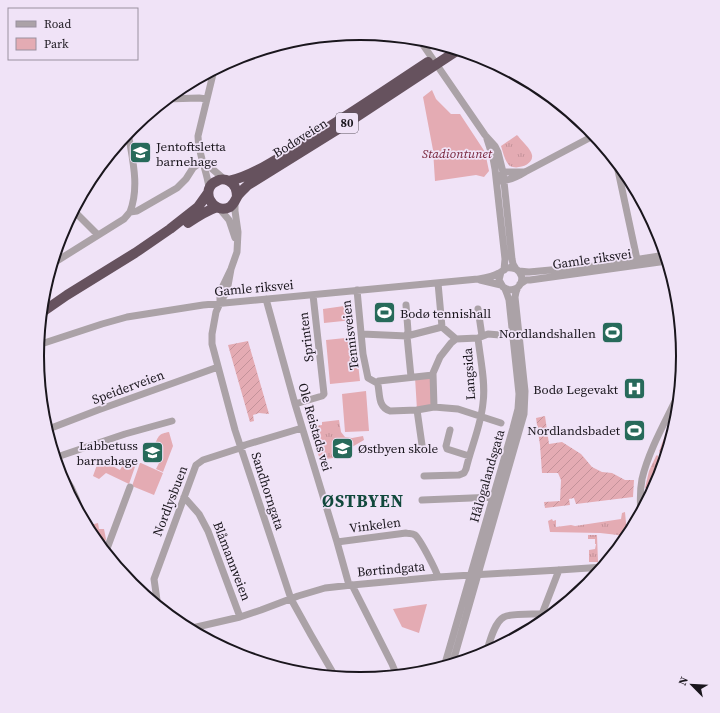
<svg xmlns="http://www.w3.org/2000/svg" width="720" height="713" font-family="'Source Serif 4',serif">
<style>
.grass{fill:url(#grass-tufts)}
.park{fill:#e4abb3}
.garden{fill:url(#garden-furrows)}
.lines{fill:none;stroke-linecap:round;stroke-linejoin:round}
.minor{stroke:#aba2a7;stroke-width:7}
.highway{stroke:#66525e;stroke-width:10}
.labels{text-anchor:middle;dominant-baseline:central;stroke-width:3.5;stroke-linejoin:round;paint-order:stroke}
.shield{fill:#f0e3f7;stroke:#5a545e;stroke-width:1}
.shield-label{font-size:12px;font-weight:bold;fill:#1a161d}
.street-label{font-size:13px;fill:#1a161d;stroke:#f0e3f7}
.poi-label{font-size:13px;fill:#1a161d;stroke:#f0e3f7;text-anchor:end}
.park-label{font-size:13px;font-style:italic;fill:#731e34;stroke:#f0e3f7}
.district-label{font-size:17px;font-weight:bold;letter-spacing:1px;fill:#11483c;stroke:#f0e3f7}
.rim{fill:none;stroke:#1a161d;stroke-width:2}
</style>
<defs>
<pattern id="grass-tufts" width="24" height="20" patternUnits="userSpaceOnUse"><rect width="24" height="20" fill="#e4abb3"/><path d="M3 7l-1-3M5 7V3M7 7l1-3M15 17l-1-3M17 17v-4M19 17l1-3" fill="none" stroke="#c3929a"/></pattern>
<pattern id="garden-furrows" width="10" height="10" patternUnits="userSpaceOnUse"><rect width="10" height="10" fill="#e4abb3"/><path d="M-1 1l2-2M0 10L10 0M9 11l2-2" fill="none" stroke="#c3929a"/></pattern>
</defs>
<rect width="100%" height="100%" fill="#f0e3f7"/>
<!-- grass -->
<path class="grass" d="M517,135C521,140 531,149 532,155C534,165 517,170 510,166C505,162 503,152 501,146Z
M339,420L341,432L345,437L352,438L363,436L364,440L333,458L320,460L311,431L310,427L322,425V422Z
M657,455L658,456C660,467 656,479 651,488H645L649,471L656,456Z
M625,512L627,534H630L628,537L621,538L618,535L600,533L550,532L548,521L552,519L553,521L556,520V527L571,525L575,526L621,519L622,513Z
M588,535H597L598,562H589V550L595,549L596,544H595V539H588Z"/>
<!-- park -->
<path class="park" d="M432,90L436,99L451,114H460L485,152L489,171L484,177L476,175L435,181L433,150L423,97Z
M351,305L353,320L324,323L323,309Z
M355,337L360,381L330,384L326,340Z
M433,375L434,407L417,410L415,377Z
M366,391L369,431L345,432L342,394Z
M169,432L173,446L163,472L156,469L163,455L160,446L155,444C159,435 159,434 169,432Z
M98,462L105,465L107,463L120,470L124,463L129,465L136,464L129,484L106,473L99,479L93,476Z
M140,463H141L163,473L154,495L132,486Z
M98,523L99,529H104L106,539L102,550L92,537L90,525Z
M427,604L419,633L402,627L393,609Z"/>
<!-- garden -->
<path class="garden" d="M248,341L269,414L259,413L253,415L254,421L250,422L228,345Z
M678,408C677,424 672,441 664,455H662L659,452L662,443Z
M545,416L549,444L562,442L581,454L592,467L602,472L612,473L625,480H634L633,497L576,504L574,498L569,499L570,505L545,508L544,502L560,501L561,480L558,473H542L540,445L536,418Z"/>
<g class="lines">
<!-- minor -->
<path class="minor" d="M419,39L485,135L495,146L498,152L503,172L512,259L513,264L516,269
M166,99L199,98L207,99
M128,132C132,158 140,186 130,212
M487,139L493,158L495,169L505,259L504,270
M203,161L224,179
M616,161L637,259
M501,176L503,172H524
M501,181C510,180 517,177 525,172L595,135
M209,188C207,170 198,154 198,136L214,70
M219,208L229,220L235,238
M73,210L98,235
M52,264L124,219L130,212L137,211L177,188L186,179L193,168L203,161
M231,269L227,291L220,303L216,312L212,334V344L235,430L291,599L311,635L336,678
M519,271L529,272L594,266L666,255
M480,280L501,285
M438,283L442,327
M520,284L526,280H530L667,261
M357,290L363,354L368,378L377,383L378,385C380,395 378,407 390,411L417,410
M266,299L295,404L337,542L349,585
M220,303V292L231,269L237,252L238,232L235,211V201
M406,305L408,331L407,336L411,377
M478,309L482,336
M362,334L407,336L442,327L456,339
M38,345L102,324L127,317L203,305L478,279C485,278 493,277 499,273C502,272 504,269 507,268C510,267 513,268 516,269C529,277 518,297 503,287L499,280L501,272
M379,381L433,375
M295,404L322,396L324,394L313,295
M434,407L433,373L440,357L451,343L456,339L478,338L488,334L500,335
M46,430L98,410L218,367
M450,430L446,446L447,449L469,456
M422,445L417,410L434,407L458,409L501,423
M54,458L125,434L172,421
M58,469C71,483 79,503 83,521
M424,476L459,475L464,473L466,469C471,447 481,426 483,403C486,383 480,358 478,338
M184,497L199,514L208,531L240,617
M422,500L496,497
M641,514C640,502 640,490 642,479C649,449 667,419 680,391
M337,542L406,533C409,534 412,533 415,535C420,539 436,570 438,577
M105,554L130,487
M352,585L392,664L397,676
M158,607L154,579L196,465L203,460L237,449L245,445L302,428
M540,625L542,614L559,570
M188,629L240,617L261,610L298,596L325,588L352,585L438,577L559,570L604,567
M486,654C489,644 494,622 504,617C511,613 533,614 542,614
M452,665L524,414L525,391L515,297L516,292L518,287
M444,667L513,428L518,409L519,394L509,300L507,294L505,289"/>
<!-- highway -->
<path class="highway" d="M229,181C252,176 275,160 295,148C340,121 384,91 428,62
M237,197C237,190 235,184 229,181C225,179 220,179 217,181C199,188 212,216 230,207C234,204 235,201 237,197C239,193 244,189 248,185L335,131L458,50
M188,223C198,216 206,211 217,207
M41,313L67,295L135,253L170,229L198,207L208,193"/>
</g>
<!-- icons -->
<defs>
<symbol id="school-square" viewBox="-11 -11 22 22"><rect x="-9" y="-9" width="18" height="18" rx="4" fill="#276a5a" stroke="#f0e3f7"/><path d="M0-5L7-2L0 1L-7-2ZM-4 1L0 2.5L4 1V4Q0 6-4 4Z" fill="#fff"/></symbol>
<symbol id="stadium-square" viewBox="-11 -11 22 22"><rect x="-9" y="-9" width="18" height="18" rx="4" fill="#276a5a" stroke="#f0e3f7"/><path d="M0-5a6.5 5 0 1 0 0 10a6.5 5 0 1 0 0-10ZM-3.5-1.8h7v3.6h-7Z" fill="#fff"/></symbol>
<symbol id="hospital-square" viewBox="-11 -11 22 22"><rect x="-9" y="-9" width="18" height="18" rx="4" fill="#276a5a" stroke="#f0e3f7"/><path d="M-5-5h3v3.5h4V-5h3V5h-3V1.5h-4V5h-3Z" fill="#fff"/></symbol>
</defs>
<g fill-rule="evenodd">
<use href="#school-square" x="128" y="140" width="25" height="25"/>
<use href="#stadium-square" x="372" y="300" width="25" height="25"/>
<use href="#stadium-square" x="600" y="320" width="25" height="25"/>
<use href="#hospital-square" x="622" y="376" width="25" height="25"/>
<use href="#stadium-square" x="622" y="418" width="25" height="25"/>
<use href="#school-square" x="330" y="436" width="25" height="25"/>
<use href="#school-square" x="140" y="440" width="25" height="25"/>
</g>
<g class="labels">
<!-- shield labels -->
<rect class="shield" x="336" y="113" width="22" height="20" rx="3"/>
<g class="shield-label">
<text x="347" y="123">80</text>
</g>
<!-- street labels -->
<g class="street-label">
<text transform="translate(300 138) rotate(-32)">Bodøveien</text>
<text transform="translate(592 259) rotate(-8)">Gamle riksvei</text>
<text transform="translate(254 288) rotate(-5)">Gamle riksvei</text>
<text transform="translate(350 335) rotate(-97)">Tennisveien</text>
<text transform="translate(306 337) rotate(-97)">Sprinten</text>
<text transform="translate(469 374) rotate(-94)">Langsida</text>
<text transform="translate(128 387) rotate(-20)">Speiderveien</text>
<text transform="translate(315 427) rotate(74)">Ole Reistads vei</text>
<text transform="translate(487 476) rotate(-74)">Hålogalandsgata</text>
<text transform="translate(268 491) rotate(72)">Sandhorngata</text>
<text transform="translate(170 501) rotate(-69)">Nordlysbuen</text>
<text transform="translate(375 525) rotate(-7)">Vinkelen</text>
<text transform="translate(232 561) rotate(69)">Blåmannveien</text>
<text transform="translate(391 569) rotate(-5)">Børtindgata</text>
</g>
<!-- poi labels -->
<g class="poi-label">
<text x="156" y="146" text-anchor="start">Jentoftsletta<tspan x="156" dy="15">barnehage</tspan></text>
<text x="400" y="313" text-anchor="start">Bodø tennishall</text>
<text x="596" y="333">Nordlandshallen</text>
<text x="618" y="389">Bodø Legevakt</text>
<text x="620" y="430">Nordlandsbadet</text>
<text x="138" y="445">Labbetuss<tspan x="138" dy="15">barnehage</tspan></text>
<text x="358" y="448" text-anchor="start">Østbyen skole</text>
</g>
<!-- park labels -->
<g class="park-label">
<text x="457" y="153">Stadiontunet</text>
</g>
<!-- district labels -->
<g class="district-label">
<text x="363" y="501">ØSTBYEN</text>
</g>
</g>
<!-- crop -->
<path d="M0 0H720V713H0ZM44 356a316 316 0 1 1 632 0a316 316 0 1 1-632 0Z" fill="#f0e3f7" fill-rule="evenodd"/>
<path class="rim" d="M44 356a316 316 0 1 1 632 0a316 316 0 1 1-632 0Z"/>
<!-- legend -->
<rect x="8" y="8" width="130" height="52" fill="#f0e3f7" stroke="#9a91a0"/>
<rect x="16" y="21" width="20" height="6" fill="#aba2a7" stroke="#9a91a0"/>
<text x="44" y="28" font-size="12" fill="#1a161d">Road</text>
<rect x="16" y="38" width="20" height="12" fill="#e4abb3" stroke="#9a91a0"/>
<text x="44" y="48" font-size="12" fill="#1a161d">Park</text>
<!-- north arrow -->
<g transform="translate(692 685) rotate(294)" stroke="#f0e3f7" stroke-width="3" paint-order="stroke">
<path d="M0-3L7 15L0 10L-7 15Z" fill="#1a161d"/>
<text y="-6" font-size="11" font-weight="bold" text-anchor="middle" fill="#1a161d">N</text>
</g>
</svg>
